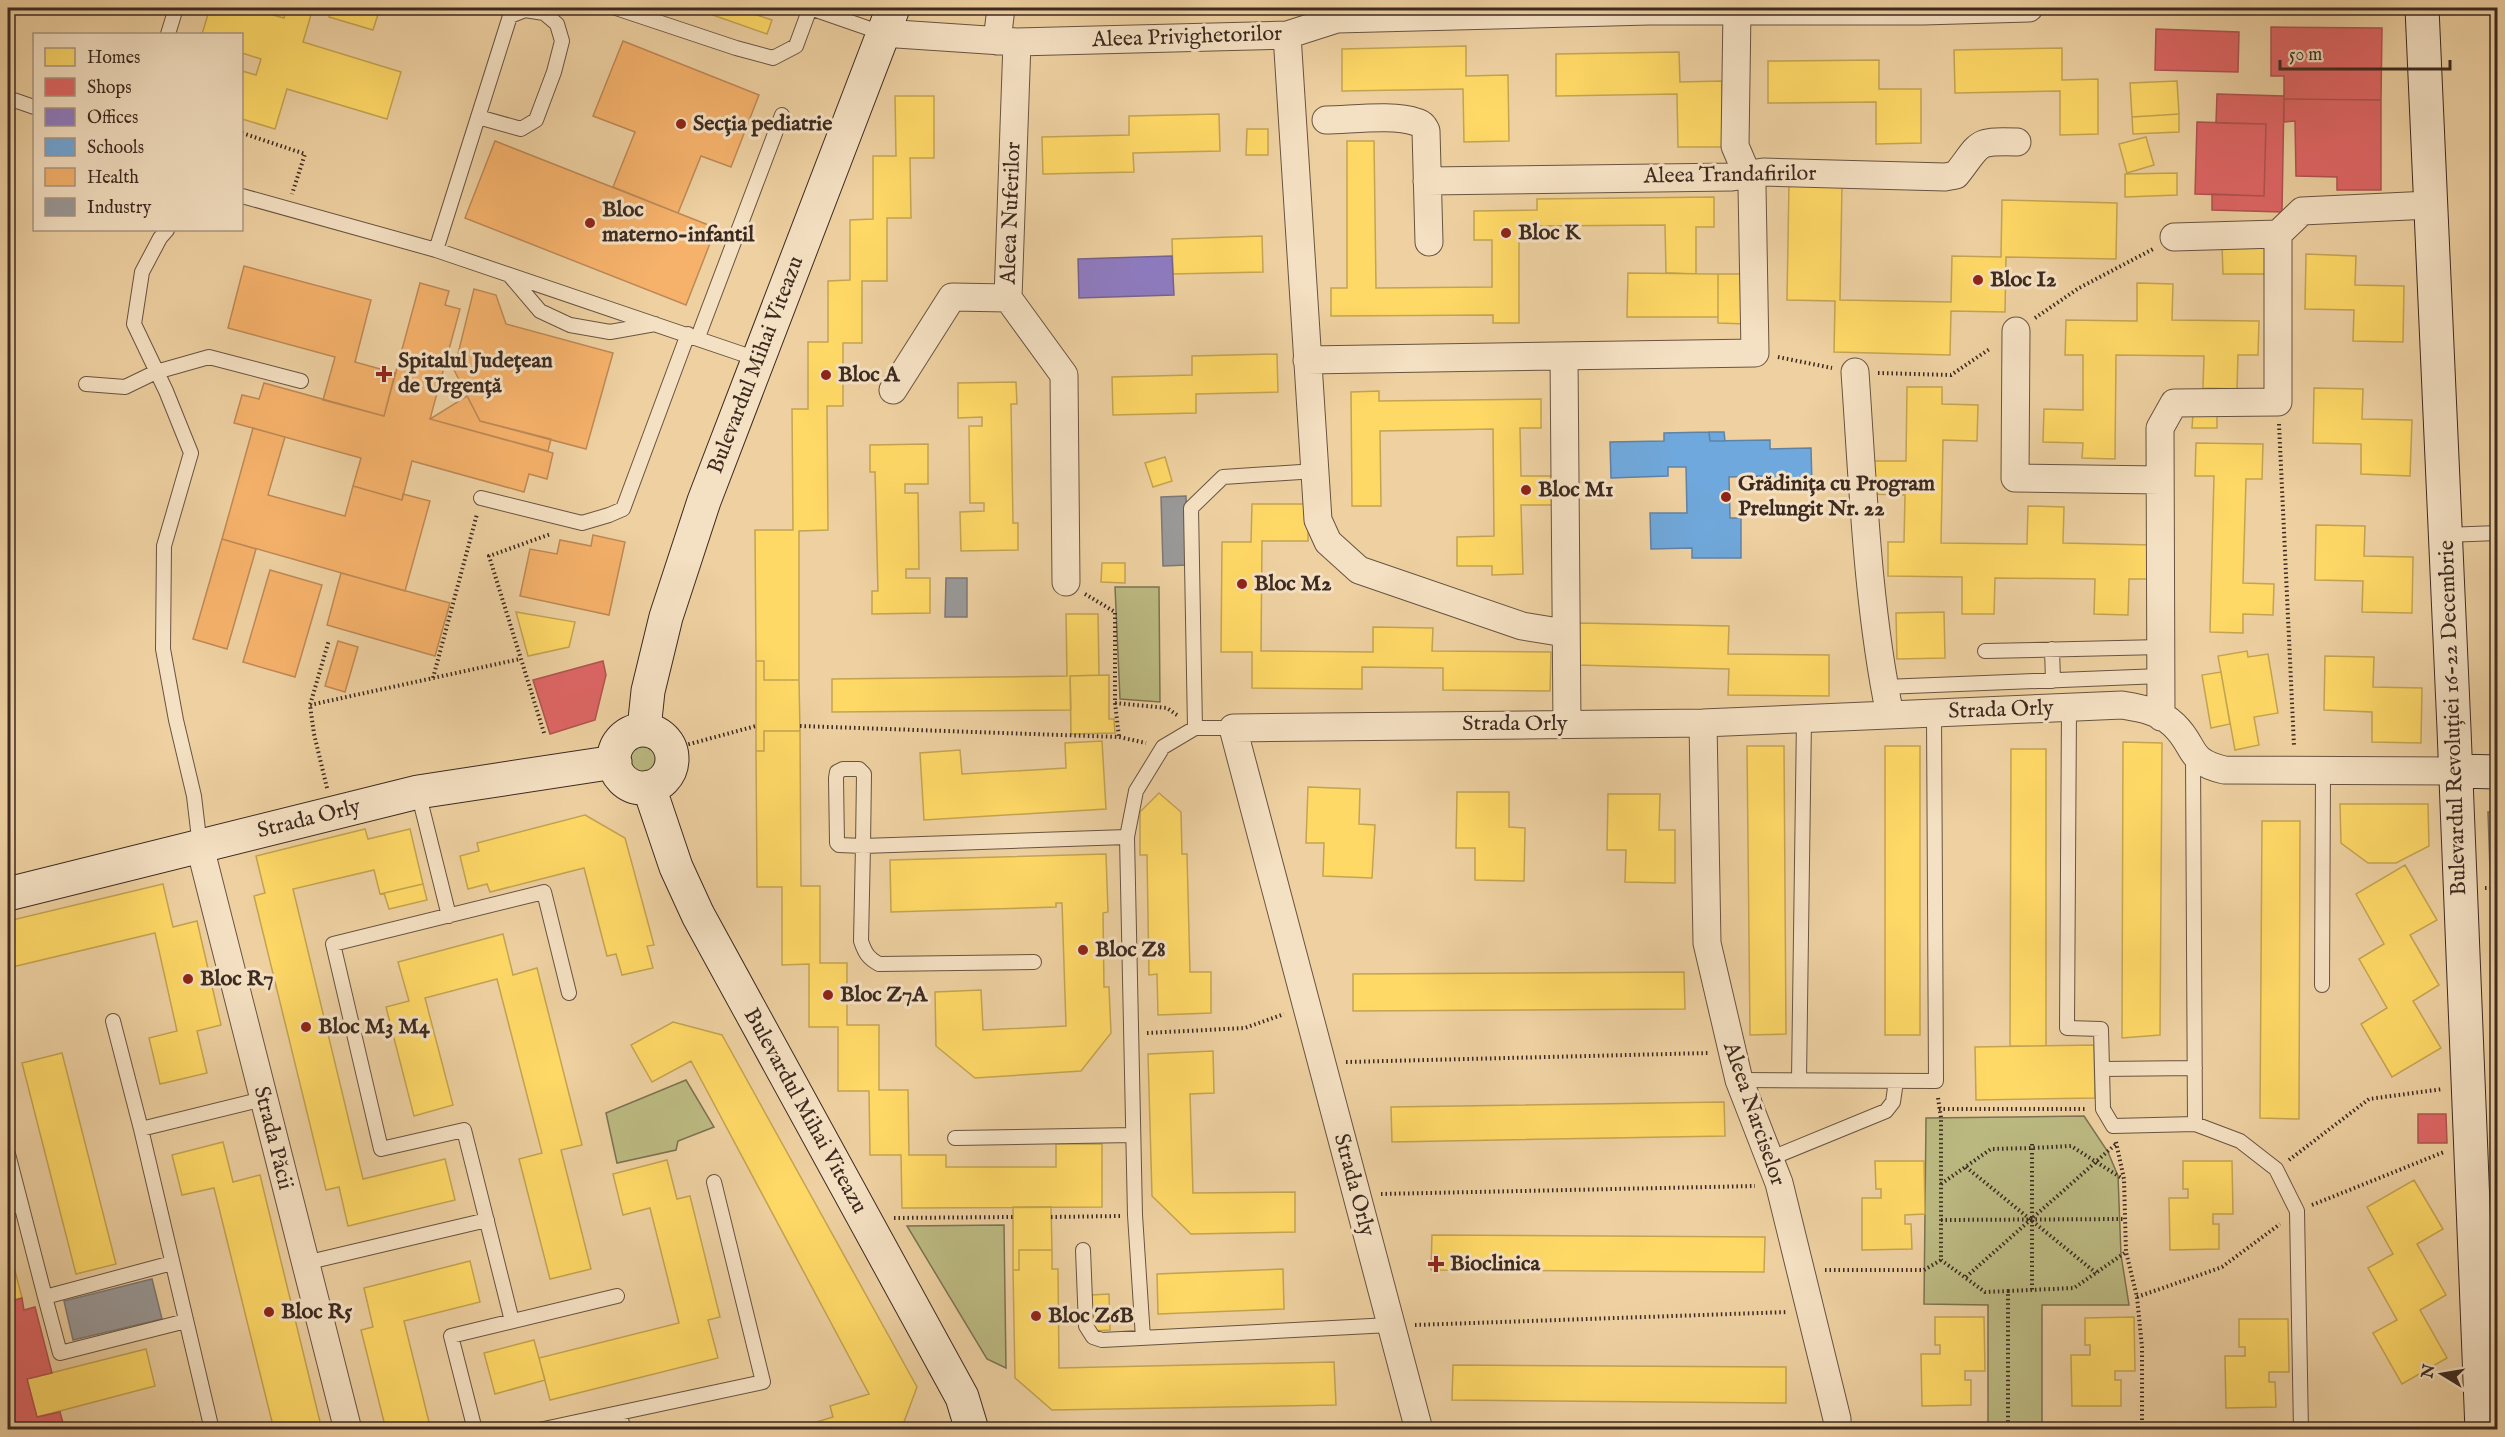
<svg xmlns="http://www.w3.org/2000/svg" width="2505" height="1437" font-family="'IM FELL English',serif">
<style>
.green{fill:#bcba82;stroke:#7c7252;stroke-width:1.5}
.homes{fill:#ffd966;stroke:#c4a451;stroke-width:1.5}
.shops{fill:#e06666;stroke:#af5451;stroke-width:1.5}
.offices{fill:#8e7cc3;stroke:#756392;stroke-width:1.5}
.schools{fill:#6fa8dc;stroke:#6082a4;stroke-width:1.5}
.health{fill:#f6b26b;stroke:#be8955;stroke-width:1.5}
.industry{fill:#999;stroke:#7d7875;stroke-width:1.5}
.lines{fill:none;stroke-linecap:round;stroke-linejoin:round}
.lane-casing{stroke:#685441;stroke-width:16}
.street-casing{stroke:#685441;stroke-width:29}
.secondary-casing{stroke:#3c2a21;stroke-width:35}
.path{stroke:#3c2a21;stroke-width:4;stroke-dasharray:1.5 3;stroke-linecap:butt}
.lane{stroke:#f4e0c2;stroke-width:14}
.street{stroke:#f4e0c2;stroke-width:27}
.secondary{stroke:#f4e0c2;stroke-width:33}
.poi-dot{fill:#8f2418;stroke:#f4e0c2;stroke-width:2}
.labels{text-anchor:middle;dominant-baseline:central;stroke-width:6;stroke-linejoin:round;paint-order:stroke}
.street-label{font-size:22px;fill:#3c2a21;stroke:#f4e0c2}
.poi-label{font-size:22px;font-weight:bold;fill:#3c2a21;stroke:#f4e0c2;text-anchor:start}
</style>
<rect width="100%" height="100%" fill="#eed0a1"/>
<filter id="stains"><feTurbulence type="fractalNoise" baseFrequency=".00333" numOctaves="4"/><feColorMatrix values="0 0 0 0 .2 0 0 0 0 .09 0 0 0 0 .02 0 0 0 .5 -.17"/></filter>
<radialGradient id="worn" r=".72"><stop offset=".6" stop-color="#630" stop-opacity="0"/><stop offset="1" stop-color="#630" stop-opacity=".3"/></radialGradient>
<!-- green -->
<path class="green" d="M1115,587H1159L1160,702L1120,699Z
M629 758a16 16 0 1 1 32 0a16 16 0 1 1-32 0Z
M2488,812H2498L2497,1067Z
M686,1080L714,1127L678,1141L676,1150L617,1163L606,1113Z
M2084,1116L2108,1152L2118,1176L2121,1255L2129,1305H2042V1425L1988,1424V1305L1924,1304L1926,1118Z
M1004,1225L1006,1368L987,1359L907,1226Z"/>
<!-- homes -->
<path class="homes" d="M203,8H248L284,18L287,8H313L303,42L401,72L387,119L287,89L275,129L242,119V71L256,75L261,59L242,53V34H202L209,11Z
M248,8H287L284,18Z
M332,8H380L373,30L329,17Z
M693,8H736L772,20L767,34Z
M736,8H763L760,16Z
M1466,46V76L1508,75L1509,141L1464,142L1463,89L1342,91V49Z
M2062,48V80L2098,79V134L2060,135V91L1955,93L1954,50Z
M1679,52L1680,82L1722,81L1723,147H1678L1677,94L1556,96V54Z
M1879,60V89H1921V143L1876,144V102L1768,103V61Z
M2177,81L2179,114L2132,117L2130,83Z
M895,96H934V158H910L911,218H887V281H862V343H843V406H827L828,530L799,531V680H764V661H756L755,530H793L792,409H808V342H828V281L850,280V220L873,219V156H896Z
M1219,114L1220,151L1133,153L1134,172L1043,174L1042,137L1129,135V116Z
M2179,114V132L2133,134L2132,117Z
M1247,129H1268V155H1246Z
M2146,137L2154,165L2127,173L2119,144Z
M1347,141H1374L1376,288L1492,287V240H1474V211L1537,210V199L1714,197V227H1696V274L1666,273L1665,225L1538,226V238H1519V323H1493V315L1331,316V288H1347Z
M2177,173V195L2125,197V174Z
M1789,183L1842,184L1840,300L1951,302L1952,256L2001,257L2002,200L2117,203L2116,259L2006,257L2005,312L1951,311L1950,355L1834,352L1835,301L1787,300Z
M1262,236L1263,272L1173,274L1172,239Z
M2222,244H2265V274H2223Z
M2306,254L2356,256L2355,285L2404,286L2403,342L2353,341L2354,310L2305,309Z
M1628,273L1718,274V317H1627Z
M1718,274H1747V324L1718,323Z
M2137,283L2173,284L2172,320L2259,321L2258,355H2238L2237,389L2203,388L2204,356L2116,355L2115,459L2082,458L2083,443L2043,442L2044,409L2083,410V355H2065L2066,320L2137,321Z
M1277,354L1278,392L1196,394V413L1113,415L1112,377L1192,375V356Z
M1016,382L1017,404H1011L1013,523H1018V550L961,551L960,512L984,511V503H970L969,426H982V417L958,418V383Z
M1907,387H1942V404L1978,405L1977,441L1943,440L1941,543L2027,544L2028,506L2064,507L2063,543L2150,545L2149,579H2129L2128,615L2094,614L2095,579L1995,578L1994,614H1962V577L1888,576V542H1904L1905,495L1869,494L1870,461H1906Z
M2314,388L2363,389L2362,419L2412,420L2410,476L2361,474V444L2313,443Z
M1379,391V401L1541,399V428H1520L1521,476H1558V505H1521L1523,574L1492,575V566H1457V537L1494,536L1493,429L1380,431L1381,506H1352L1351,392Z
M2193,413H2217V428H2192Z
M2196,443L2263,444L2262,479H2246L2243,583L2274,584L2273,615L2243,614V633L2210,632L2214,476H2195Z
M928,444V484H905V493H918L919,569H906V578H930V613L872,614V591H878L875,472H870V445Z
M1165,457L1172,481L1153,487L1145,463Z
M1252,504H1308V541H1262L1261,651L1373,652V627L1433,628L1432,651L1551,652L1550,691L1443,690V668L1362,667V689L1252,688V652H1221L1222,542H1251Z
M2316,525L2365,526L2364,556L2413,557L2412,613L2362,612L2363,581L2315,580Z
M1102,563H1125V583L1101,582Z
M516,612L575,622L569,647L528,656Z
M1944,612L1945,658L1897,659L1896,613Z
M1066,614H1098L1099,675L1070,676L1071,710L832,712V679L1067,676Z
M1578,623L1729,626L1728,654L1829,655V696L1728,695L1729,669L1576,665Z
M2247,651L2248,657L2268,654L2278,713L2254,717L2259,745L2235,750L2218,656Z
M2325,656L2374,657L2373,687L2422,688L2421,743L2372,742V712L2324,710Z
M756,661H764V680H799L800,731H764V751H756Z
M2221,672L2230,724L2211,728L2202,675Z
M1109,675V719H1114L1115,733L1071,734L1070,676Z
M764,731H800L801,886H820V963H847V1025H879V1090H908L909,1155H946V1167H1056V1144H1102V1207L902,1208L901,1155H870L869,1091H838V1027H809V964L782,965V887H757L756,751H764Z
M1102,741L1106,809L924,820L920,753L960,750L962,774L1066,768L1065,743Z
M2123,742L2162,743L2160,1035L2122,1038Z
M1747,746H1784L1786,1034L1750,1035Z
M1885,746H1920V1035H1885Z
M2011,749H2046V1046H2010Z
M1308,787L1360,789L1359,824L1375,825L1372,878L1323,876L1324,843H1306Z
M1457,792H1509V827L1525,828L1524,881L1475,880V848H1456Z
M1159,793L1181,812L1182,854H1187L1190,972H1211V1013L1158,1015L1157,974L1149,975L1147,855H1140V812Z
M1608,794H1660L1659,830H1675V883L1625,882L1626,850H1607Z
M2340,804H2428L2429,846L2396,863H2368L2341,843Z
M585,815L625,838L654,945L647,946L653,968L622,975L616,954L607,956L584,868L490,892L487,884L468,889L460,856L479,851L477,843Z
M2262,821H2300L2299,1119L2260,1118Z
M365,829L368,839L410,829L423,884L380,894L374,870L293,889L363,1179L445,1159L455,1200L348,1226L339,1187L326,1190L254,896L265,893L256,856Z
M1106,854L1108,912L1103,913L1104,987H1109L1111,1033L1081,1071L975,1078L936,1046L935,992L981,990L983,1030L1066,1026L1062,903H1056V907L891,912L890,860Z
M2405,865L2437,920L2410,935L2439,985L2413,1001L2441,1048L2392,1077L2361,1024L2387,1008L2359,959L2384,944L2356,894Z
M163,884L173,927L197,921L221,1025L197,1031L207,1073L160,1084L149,1038L177,1031L155,933L8,968V921Z
M423,884L427,900L389,909L384,893Z
M503,934L513,975L537,968L582,1145L561,1150L591,1269L550,1279L519,1159L542,1153L497,979L425,998L453,1105L414,1116L386,1007L409,1001L398,962Z
M1684,972L1685,1009L1353,1011V974Z
M673,1022L722,1035L917,1387L901,1430H791L833,1417L830,1406L869,1394L691,1061L652,1082L631,1045Z
M2094,1045L2095,1098L1976,1100L1975,1047Z
M1213,1051L1214,1093L1190,1094L1193,1193L1295,1192V1232L1191,1234L1152,1196L1148,1054Z
M62,1053L116,1264L76,1274L22,1063Z
M1724,1102L1725,1136L1392,1142L1391,1107Z
M223,1142L233,1182L260,1175L322,1430H274L214,1188L182,1195L172,1155Z
M667,1160L677,1199L690,1196L720,1317L708,1320L718,1358L550,1400L539,1358L679,1323L650,1208L623,1215L613,1174Z
M1875,1161H1924L1925,1214L1905,1215V1224H1911L1912,1249L1862,1250V1198H1881V1189H1876Z
M2183,1161H2232L2233,1214H2213V1224H2219V1249L2170,1250L2169,1198H2188V1189H2183Z
M2414,1180L2443,1229L2417,1244L2446,1295L2420,1310L2447,1358L2402,1384L2373,1333L2397,1320L2368,1268L2393,1254L2367,1207Z
M1013,1207H1051L1052,1250H1019V1270H1013Z
M1432,1235L1765,1237L1764,1272L1431,1270Z
M1019,1250H1052V1269H1058L1059,1368L1334,1362L1336,1405L1052,1410L1015,1378L1013,1270H1019Z
M12,1259L22,1298L8,1302V1260Z
M470,1261L480,1302L404,1321L431,1430H386L361,1330L373,1327L364,1288Z
M1283,1269L1284,1309L1158,1314L1157,1274Z
M1109,1294L1110,1330L1093,1331L1091,1295Z
M1935,1317H1984L1985,1371H1965V1380H1971V1405L1922,1406L1921,1354H1940V1345H1935Z
M2134,1317L2135,1371H2115V1380H2121V1406H2072L2071,1355H2090V1345H2085V1318Z
M2239,1319H2288L2289,1372H2269V1382H2275L2276,1407L2226,1408L2225,1356H2245V1347H2239Z
M534,1340L545,1380L495,1394L484,1353Z
M146,1349L155,1386L37,1417L27,1379Z
M1453,1365L1786,1367V1403L1452,1400Z"/>
<!-- shops -->
<path class="shops" d="M2271,27L2382,28L2381,100L2284,99V76H2271Z
M2156,29L2239,32L2238,72L2155,70Z
M2217,94L2284,96L2282,212L2212,210V194L2264,196L2266,124L2216,123Z
M2284,99L2381,100V190H2337V177L2296,176L2295,121L2284,122Z
M2197,122L2266,124L2264,196L2195,194Z
M603,661L606,675L595,720L550,734L533,680Z
M2418,1114H2446L2447,1143H2418Z
M22,1298L24,1310L35,1307L52,1373L27,1379L37,1417L60,1412L65,1430H8V1302Z"/>
<!-- offices -->
<path class="offices" d="M1172,256L1174,295L1079,298L1078,259Z"/>
<!-- schools -->
<path class="schools" d="M1709,432L1710,441L1770,440V449L1811,448L1812,484H1761V476L1729,477L1730,518H1741V558H1692V548L1651,549L1650,513H1687L1686,467H1668V476L1611,478L1610,442L1664,441V433Z
M1709,432H1724L1725,441H1710Z"/>
<!-- health -->
<path class="health" d="M623,41L759,95L731,167L701,156L678,213L613,187L635,132L593,116Z
M495,141L716,228L686,305L465,218Z
M244,266L371,300L355,362L395,373L384,416L323,400L335,357L228,328Z
M420,283L449,291L445,305L460,309L430,419L553,453L547,479L529,474L524,492L412,461L402,500L353,486L361,458L234,423L242,395L259,399L264,383L384,416Z
M474,289L496,295L506,324L613,353L586,449L480,421L454,370Z
M467,396L480,421L551,439L548,451L430,419Z
M253,428L285,437L268,495L345,516L353,486L402,500L403,494L430,501L405,591L222,539Z
M593,535L625,542L609,615L520,596L530,549L557,554L560,540L591,546Z
M222,539L256,549L227,649L193,639Z
M270,570L322,585L295,677L243,662Z
M341,573L450,603L435,656L327,625Z
M338,641L358,647L345,692L325,686Z"/>
<!-- industry -->
<path class="industry" d="M1186,496L1187,565L1163,566L1161,497Z
M946,578H967V617H945Z
M152,1279L162,1319L73,1340L64,1301Z"/>
<g class="lines">
<defs>
<path id="lane" d="M616,8L736,48L773,58L796,46L810,8
M810,8L882,33
M168,34L176,8
M8,98L34,107
M242,196L436,250L757,359
M167,230L160,238L142,272L134,324L166,391L191,453L164,546L163,649L176,720L194,796L200,847
M436,250L510,16L525,10L544,13L557,24L562,41L554,72L536,120L521,129L478,117
M511,277L540,311L570,325L610,332L655,324
M698,337L782,115
M86,384L125,387L156,372L209,357L301,381
M481,498L582,523L609,515L623,509L688,334
M2445,535L2498,533
M2052,649L2053,681
M1985,651L2161,647
M1884,687L2161,676
M2069,707L2067,1028L2101,1029L2103,1109L2113,1126L2195,1124L2240,1141L2276,1169L2297,1211L2301,1430
M1195,728L1191,508L1223,477L1316,471
M2193,755L2195,1124
M843,769H859L864,774L863,846L839,845L837,843L836,778L837,772Z
M418,792L449,916
M1127,837L1135,1215L1143,1338
M1034,962L879,964C868,958 865,953 861,941L863,846L1127,837L1136,791L1163,747L1195,728H1233
M2322,985L2323,771
M113,1021L141,1129
M2102,1069L2195,1068
M1739,1080L1936,1081L1934,713
M1799,1080L1804,718
M955,1138L1133,1135
M8,1154L21,1204L8,1208
M1769,1159L1886,1111L1893,1102L1896,1081
M21,1204L45,1297
M1083,1250L1086,1326L1093,1337L1102,1340L1390,1325
M172,1263L45,1297L60,1353L186,1321
M305,1263L487,1220
M512,1321L464,1130L381,1149L333,944L544,892L569,993
M619,1413L624,1430
M212,1430L141,1129L263,1099
M475,1430L451,1336L617,1296
M539,1430L763,1382L714,1182"/>
<path id="street" d="M882,33L1017,42L1287,35L1337,19L1649,11H1923L2029,8
M1287,35L1318,520L1328,542L1359,570L1522,626L1565,633
M997,41L1001,8
M1017,42L1008,298L1064,375L1066,582
M1326,120C1349,120 1395,114 1416,122C1421,123 1424,126 1426,131L1429,242
M1427,181L1732,177L1763,172L1945,177L1956,175C1982,142 1974,141 2017,142
M2174,237L2278,234
M2016,331L2015,478L2160,480
M1564,356L1567,724
M1307,360L1755,353L1752,186L1735,146L1737,10
M1855,372C1863,486 1867,603 1890,715
M893,390L952,297L1008,298
M2161,717L2160,428L2174,403L2278,402V234L2302,211L2430,205
M1703,723L1707,943L1739,1080L1779,1183L1837,1419V1430
M200,847L348,1430
M1419,1430L1233,728L1703,723L2122,705C2140,708 2160,711 2174,725C2197,747 2186,761 2224,770L2456,771"/>
<path id="secondary" d="M2422,8L2454,729L2482,1430
M644,729L648,691L666,617L704,501L893,8
M614 759a29 29 0 1 1 58 0a29 29 0 1 1-58 0Z
M2456,771L2498,772
M649,787L676,867L698,915L962,1397L972,1430
M8,894L418,792L615,762"/>
</defs>
<!-- lane casing -->
<use href="#lane" class="lane-casing"/>
<!-- street casing -->
<use href="#street" class="street-casing"/>
<!-- secondary casing -->
<use href="#secondary" class="secondary-casing"/>
<!-- path -->
<path class="path" d="M242,133L305,154L292,194
M2035,318L2079,288L2155,248
M1778,357L1832,368
M1878,373L1951,375L1991,348
M2279,424L2294,746
M1085,594L1115,612V703L1119,737
M433,678L477,514
M1115,703L1167,708L1177,715
M310,705L520,659
M800,726L1119,737L1146,743
M544,733L489,556L551,534
M671,749L756,726
M327,788L314,734L310,705L329,640
M2485,888H2498
M1147,1033L1245,1028L1284,1014
M1346,1062L1708,1053
M1938,1098L1941,1118V1260L1985,1292L2008,1291V1430
M1939,1109H2085
M2116,1142L2124,1179L2126,1252L2137,1297L2142,1347V1430
M2032,1144V1290
M2289,1160L2369,1099L2443,1089
M1966,1167L2096,1273
M1941,1184L1991,1149L2032,1148L2071,1146L2123,1179
M1381,1194L1755,1186
M2312,1205L2444,1152
M1051,1217L1120,1216
M894,1218L1013,1217
M1941,1220L2125,1219
M1825,1270H1924L1941,1260
M1966,1277L2116,1144
M2008,1291L2074,1288L2126,1252
M2137,1297L2222,1267L2280,1224
M1415,1325L1788,1312
M166,1430L195,1423"/>
<!-- lane -->
<use href="#lane" class="lane"/>
<!-- street -->
<use href="#street" class="street"/>
<!-- secondary -->
<use href="#secondary" class="secondary"/>
</g>
<!-- markers -->
<g class="poi-dot">
<circle cx="681" cy="124" r="6"/>
<circle cx="590" cy="223" r="6"/>
<circle cx="1506" cy="233" r="6"/>
<circle cx="1978" cy="280" r="6"/>
<path d="M381 365h6v6h6v6h-6v6h-6v-6h-6v-6h6z"/>
<circle cx="826" cy="375" r="6"/>
<circle cx="1526" cy="490" r="6"/>
<circle cx="1726" cy="497" r="6"/>
<circle cx="1242" cy="584" r="6"/>
<circle cx="1083" cy="950" r="6"/>
<circle cx="188" cy="979" r="6"/>
<circle cx="828" cy="995" r="6"/>
<circle cx="306" cy="1027" r="6"/>
<path d="M1433 1255h6v6h6v6h-6v6h-6v-6h-6v-6h6z"/>
<circle cx="269" cy="1312" r="6"/>
<circle cx="1036" cy="1316" r="6"/>
</g>
<g class="labels">
<!-- street labels -->
<g class="street-label">
<text transform="translate(1187 37) rotate(-2)">Aleea Privighetorilor</text>
<text transform="translate(1730 175) rotate(-1)">Aleea Trandafirilor</text>
<text transform="translate(1011 213) rotate(-88)">Aleea Nuferilor</text>
<text transform="translate(756 365) rotate(-69)">Bulevardul Mihai Viteazu</text>
<text transform="translate(2001 710) rotate(-2)">Strada Orly</text>
<text transform="translate(2453 718) rotate(-92)">Bulevardul Revoluției 16-22 Decembrie</text>
<text x="1515" y="724">Strada Orly</text>
<text transform="translate(309 819) rotate(-14)">Strada Orly</text>
<text transform="translate(805 1111) rotate(61)">Bulevardul Mihai Viteazu</text>
<text transform="translate(1754 1114) rotate(71)">Aleea Narciselor</text>
<text transform="translate(273 1138) rotate(76)">Strada Păcii</text>
<text transform="translate(1354 1185) rotate(75)">Strada Orly</text>
</g>
<!-- poi labels -->
<g class="poi-label">
<text x="693" y="124">Secția pediatrie</text>
<text x="602" y="210">Bloc<tspan x="602" dy="25">materno-infantil</tspan></text>
<text x="1518" y="233">Bloc K</text>
<text x="1990" y="280">Bloc I2</text>
<text x="398" y="361">Spitalul Județean<tspan x="398" dy="25">de Urgență</tspan></text>
<text x="838" y="375">Bloc A</text>
<text x="1738" y="484">Grădinița cu Program<tspan x="1738" dy="25">Prelungit Nr. 22</tspan></text>
<text x="1538" y="490">Bloc M1</text>
<text x="1254" y="584">Bloc M2</text>
<text x="1095" y="950">Bloc Z8</text>
<text x="200" y="979">Bloc R7</text>
<text x="840" y="995">Bloc Z7A</text>
<text x="318" y="1027">Bloc M3 M4</text>
<text x="1450" y="1264">Bioclinica</text>
<text x="281" y="1312">Bloc R5</text>
<text x="1048" y="1316">Bloc Z6B</text>
</g>
</g>
<!-- margin -->
<rect width="2505" height="1437" fill="none" stroke="#eed0a1" stroke-width="30"/>
<rect x="9" y="9" width="2487" height="1419" fill="none" stroke="#3c2a21" stroke-width="3"/>
<rect x="15" y="15" width="2475" height="1407" fill="none" stroke="#3c2a21" stroke-width="1.5"/>
<!-- legend -->
<rect x="33" y="33" width="210" height="198" fill="#f4e0c2" stroke="#aa9782" stroke-width="1.5"/>
<rect x="45" y="48" width="30" height="18" fill="#ffd966" stroke="#aa9782" stroke-width="1.5"/>
<text x="87" y="63" font-size="18" fill="#3c2a21">Homes</text>
<rect x="45" y="78" width="30" height="18" fill="#e06666" stroke="#aa9782" stroke-width="1.5"/>
<text x="87" y="93" font-size="18" fill="#3c2a21">Shops</text>
<rect x="45" y="108" width="30" height="18" fill="#8e7cc3" stroke="#aa9782" stroke-width="1.5"/>
<text x="87" y="123" font-size="18" fill="#3c2a21">Offices</text>
<rect x="45" y="138" width="30" height="18" fill="#6fa8dc" stroke="#aa9782" stroke-width="1.5"/>
<text x="87" y="153" font-size="18" fill="#3c2a21">Schools</text>
<rect x="45" y="168" width="30" height="18" fill="#f6b26b" stroke="#aa9782" stroke-width="1.5"/>
<text x="87" y="183" font-size="18" fill="#3c2a21">Health</text>
<rect x="45" y="198" width="30" height="18" fill="#999999" stroke="#aa9782" stroke-width="1.5"/>
<text x="87" y="213" font-size="18" fill="#3c2a21">Industry</text>
<!-- north arrow -->
<g transform="translate(2442 1374) rotate(281)" stroke="#f4e0c2" stroke-width="4.5" paint-order="stroke">
<path d="M0-4.5L10 22L0 15L-10 22Z" fill="#3c2a21"/>
<text y="-9" font-size="16" font-weight="bold" text-anchor="middle" fill="#3c2a21">N</text>
</g>
<!-- scale -->
<path d="M2280 60v9h170v-9" fill="none" stroke="#3c2a21" stroke-width="3"/>
<text x="2289" y="60" font-size="18" fill="#3c2a21" stroke="#f4e0c2" stroke-width="4.5" paint-order="stroke">50 m</text>
<rect width="100%" height="100%" filter="url(#stains)"/>
<rect width="100%" height="100%" fill="url(#worn)"/>
</svg>
